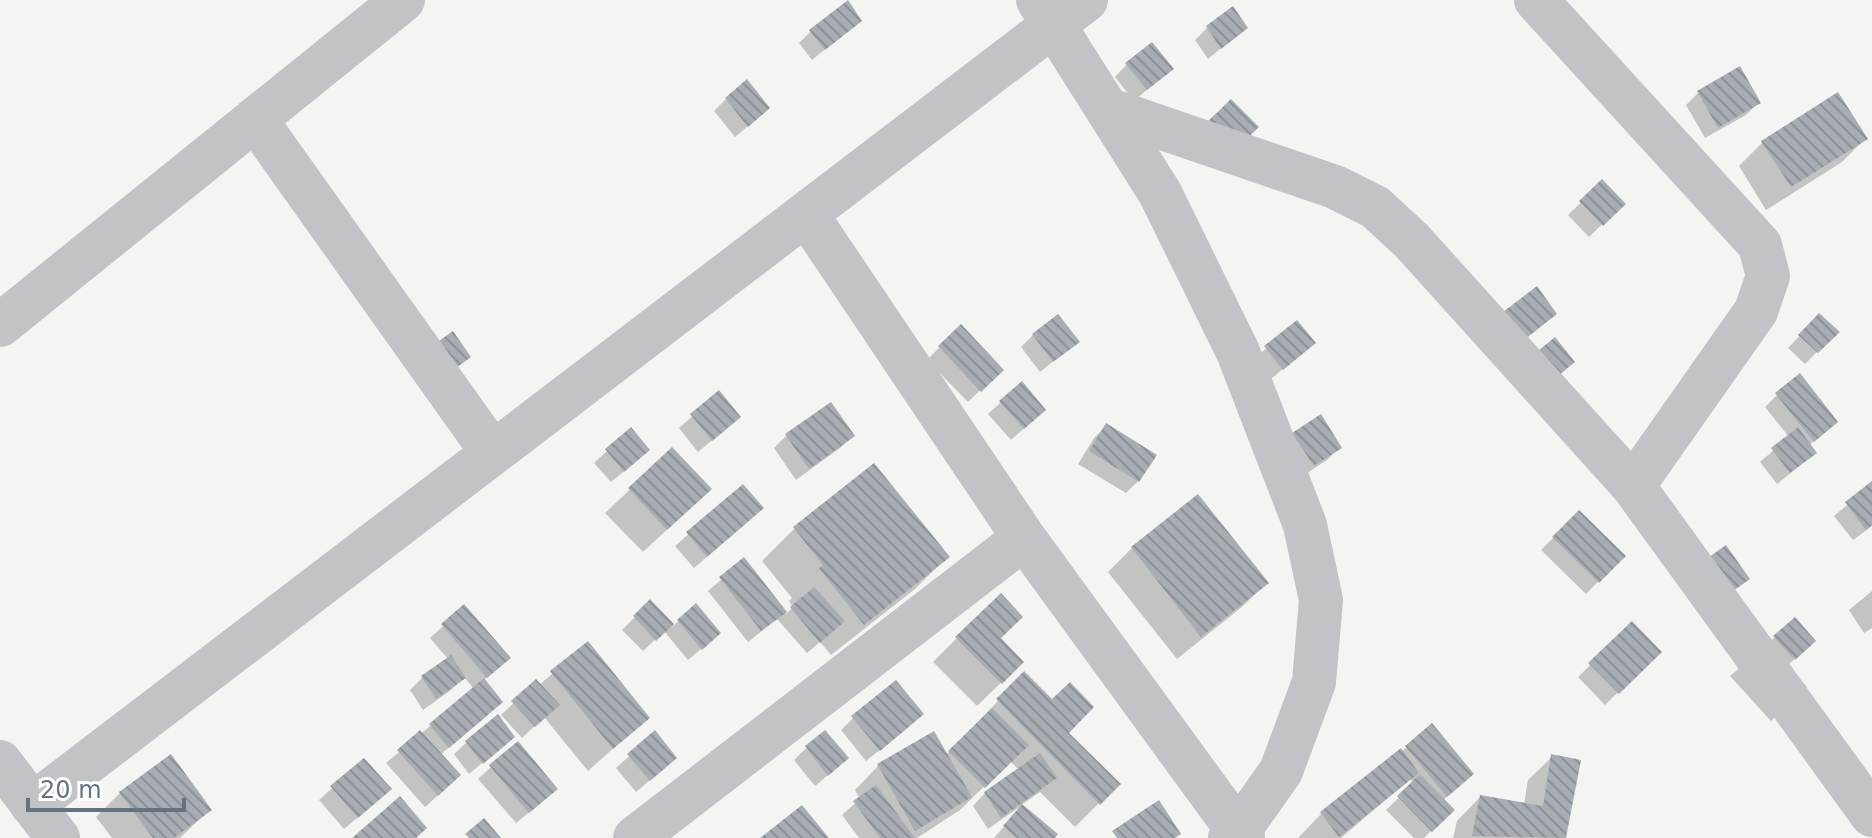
<svg xmlns="http://www.w3.org/2000/svg" width="1872" height="838" font-family="'DejaVu Sans',sans-serif">
<style>
.shadow{fill:#0003}
.building{fill:url(#building-back-hatch)}
.lines{fill:none;stroke-linecap:round;stroke-linejoin:round}
.minor{stroke:#c1c3c6;stroke-width:44}
</style>
<defs>
<pattern id="building-back-hatch" width="6" height="6" patternUnits="userSpaceOnUse" patternTransform="scale(2)"><rect width="6" height="6" fill="#a7adb3"/><path d="M-1 5l2 2M0 0l6 6M5-1l2 2" fill="none" stroke="#8c9197"/></pattern>
</defs>
<rect width="100%" height="100%" fill="#f4f5f2"/>
<!-- shadow -->
<path class="shadow" d="M860,21L812,60L799,43L811,31Z
M1207,28H1246L1208,59L1195,40Z
M1127,64L1171,69L1134,101L1115,77Z
M1698,93L1758,103L1746,115L1705,138L1686,105Z
M726,99L755,120L735,137L714,111Z
M1866,138L1842,162L1766,210L1739,166L1763,142Z
M1602,182L1623,204L1589,237L1568,215Z
M1819,316L1837,332L1805,364L1788,348Z
M1296,322L1313,343L1270,380L1253,360Z
M960,327L1001,370L968,402L927,360Z
M1033,335L1077,342L1040,372L1021,347Z
M1021,384L1031,422L1011,440L988,414Z
M719,393L726,429L698,452L679,428Z
M1777,395L1823,434L1809,445L1815,453L1777,484L1760,462L1789,437L1765,407Z
M830,405L853,436L840,448L796,480L774,448L786,436Z
M1106,426L1138,481L1126,493L1078,464L1094,438Z
M1294,435L1340,447L1327,460L1301,477Z
M672,450L685,513L643,552L605,513Z
M607,451L635,462L611,482L594,463Z
M874,465L947,557L915,589L831,655L820,642L807,653L777,619L748,642L708,591L744,560L786,614L793,607L789,601L792,598L762,561L794,529Z
M1872,484V526L1853,540L1834,516Z
M742,487L749,520L694,568L675,546Z
M1198,496L1266,583L1242,607L1177,659L1108,572L1132,548Z
M1579,512L1623,556L1586,594L1541,550Z
M1872,591V628L1864,633L1849,610Z
M650,602L673,626L696,606L706,645L688,660L664,631L643,651L622,630Z
M464,607L496,670L483,681L489,714L440,755L446,788L425,807L386,763L474,689L464,677L451,690L423,710L410,690L422,678L448,659L430,638Z
M1795,620L1801,653L1787,666L1807,687L1771,721L1730,676Z
M1632,624L1659,652L1605,705L1578,677Z
M957,638L999,639L1022,662L977,706L933,662Z
M588,643L647,718L588,771L544,717L522,738L501,715L536,682L539,685Z
M1024,674L1067,733L1118,784L1075,827L1040,792L1021,805L1052,838H994L1019,809L1018,808L988,829L973,806L985,793L1019,770L1010,761L960,810L917,838H859L842,815L860,799L855,790L878,766L946,755Z
M853,718L910,726L866,761L841,730Z
M655,733L662,770L636,792L616,768Z
M513,737L469,774L454,754L467,742Z
M1407,747L1460,786L1443,800L1452,810L1424,838H1414L1386,810L1414,783L1410,779L1341,838H1298L1321,814Z
M806,748L834,770L815,786L794,760Z
M1552,757L1579,762L1564,838H1453L1457,821L1480,797L1524,804L1528,780Z
M363,760L377,801L344,829L319,800Z
M491,767L543,801L516,823L478,779Z
M120,793L209,810L180,838H112L96,817Z"/>
<!-- building -->
<path class="building" d="M848,0L862,21L825,50L809,30Z
M1233,6L1248,28L1221,49L1206,26Z
M1152,42L1174,69L1147,90L1125,63Z
M1740,66L1761,103L1718,128L1697,91Z
M747,79L770,108L748,127L725,98Z
M1838,92L1868,139L1791,187L1761,141Z
M1231,99L1259,127L1228,157L1200,129Z
M1602,179L1626,204L1603,226L1579,201Z
M1537,286L1557,314L1524,340L1503,312Z
M1819,313L1840,332L1818,353L1798,335Z
M1058,314L1080,342L1053,362L1032,334Z
M1297,320L1316,343L1283,370L1264,346Z
M961,324L1004,370L981,392L938,346Z
M453,331L471,357L444,377L426,350Z
M1555,337L1575,362L1553,380L1533,355Z
M1800,373L1838,422L1814,442L1775,393Z
M1022,381L1046,410L1024,429L999,401Z
M719,390L741,417L712,441L690,414Z
M831,402L855,436L809,469L785,434Z
M1321,414L1342,448L1314,466L1292,433Z
M1106,423L1157,455L1139,482L1089,451Z
M631,427L650,450L624,472L605,449Z
M1798,427L1817,453L1790,473L1771,448Z
M672,447L712,489L667,530L628,488Z
M874,463L950,557L864,625L819,568L823,565L793,527Z
M1872,481V525L1866,530L1845,502Z
M743,484L764,508L707,557L686,532Z
M1198,494L1269,583L1201,637L1131,547Z
M1579,510L1626,556L1599,583L1552,537Z
M1726,545L1750,579L1719,601L1695,567Z
M744,557L787,612L761,631L719,577Z
M814,587L845,621L820,643L790,607Z
M1001,593L1023,617L1001,638L1024,662L1002,684L955,637Z
M650,599L674,624L656,641L633,616Z
M696,603L721,633L702,650L677,620Z
M464,604L511,658L487,678L441,624Z
M1795,617L1816,641L1795,660L1773,636Z
M1632,621L1662,652L1619,694L1588,663Z
M588,641L650,718L613,749L550,671Z
M451,655L466,678L436,699L421,676Z
M1024,671L1052,699L1070,682L1094,707L1069,733L1121,784L1100,805L996,699Z
M484,678L503,702L449,748L429,724Z
M536,679L560,705L535,727L511,701Z
M896,680L924,714L880,751L851,716Z
M992,708L1029,745L985,788L948,751Z
M498,714L515,737L483,764L465,741Z
M1432,723L1474,774L1447,797L1405,746Z
M420,730L461,775L438,796L397,750Z
M655,730L677,758L650,781L627,754Z
M825,730L849,758L828,776L805,746Z
M934,731L972,797L915,831L877,764Z
M518,741L558,789L529,813L489,765Z
M1401,748L1419,773L1339,837L1320,812Z
M1040,753L1057,778L1001,818L984,792Z
M171,754L212,810L174,838H153L119,792Z
M1551,754L1581,760L1566,838L1472,836L1480,795L1543,806Z
M364,758L392,789L358,818L330,786Z
M1420,774L1455,810L1432,832L1397,796Z
M876,785L915,838H880L853,801Z
M400,796L427,828L416,838H352Z
M1159,800L1181,834L1175,838H1117L1112,831Z
M1022,804L1058,834L1055,838H1017L1003,826Z
M802,805L829,838H760Z
M484,818L501,838H469L465,834Z"/>
<g class="lines">
<!-- minor -->
<path class="minor" d="M1038,0L1160,193L1238,352L1305,525L1321,600L1314,682L1281,771L1238,832L1230,838
M1536,0L1760,245L1768,276L1756,311L1633,486
M1107,109L1335,187L1375,207L1411,240L1633,486L1872,815
M255,119L492,452
M807,215L1024,538L1243,838
M0,325L403,0
M0,762L58,838
M32,805L1086,0
M635,838L1024,538"/>
</g>
<!-- scale -->
<path d="M28 798v12h156v-12" fill="none" stroke="#67727f" stroke-width="4"/>
<text x="40" y="798" font-size="24" fill="#67727f" stroke="#ffffff" stroke-width="6" paint-order="stroke">20 m</text>
</svg>
